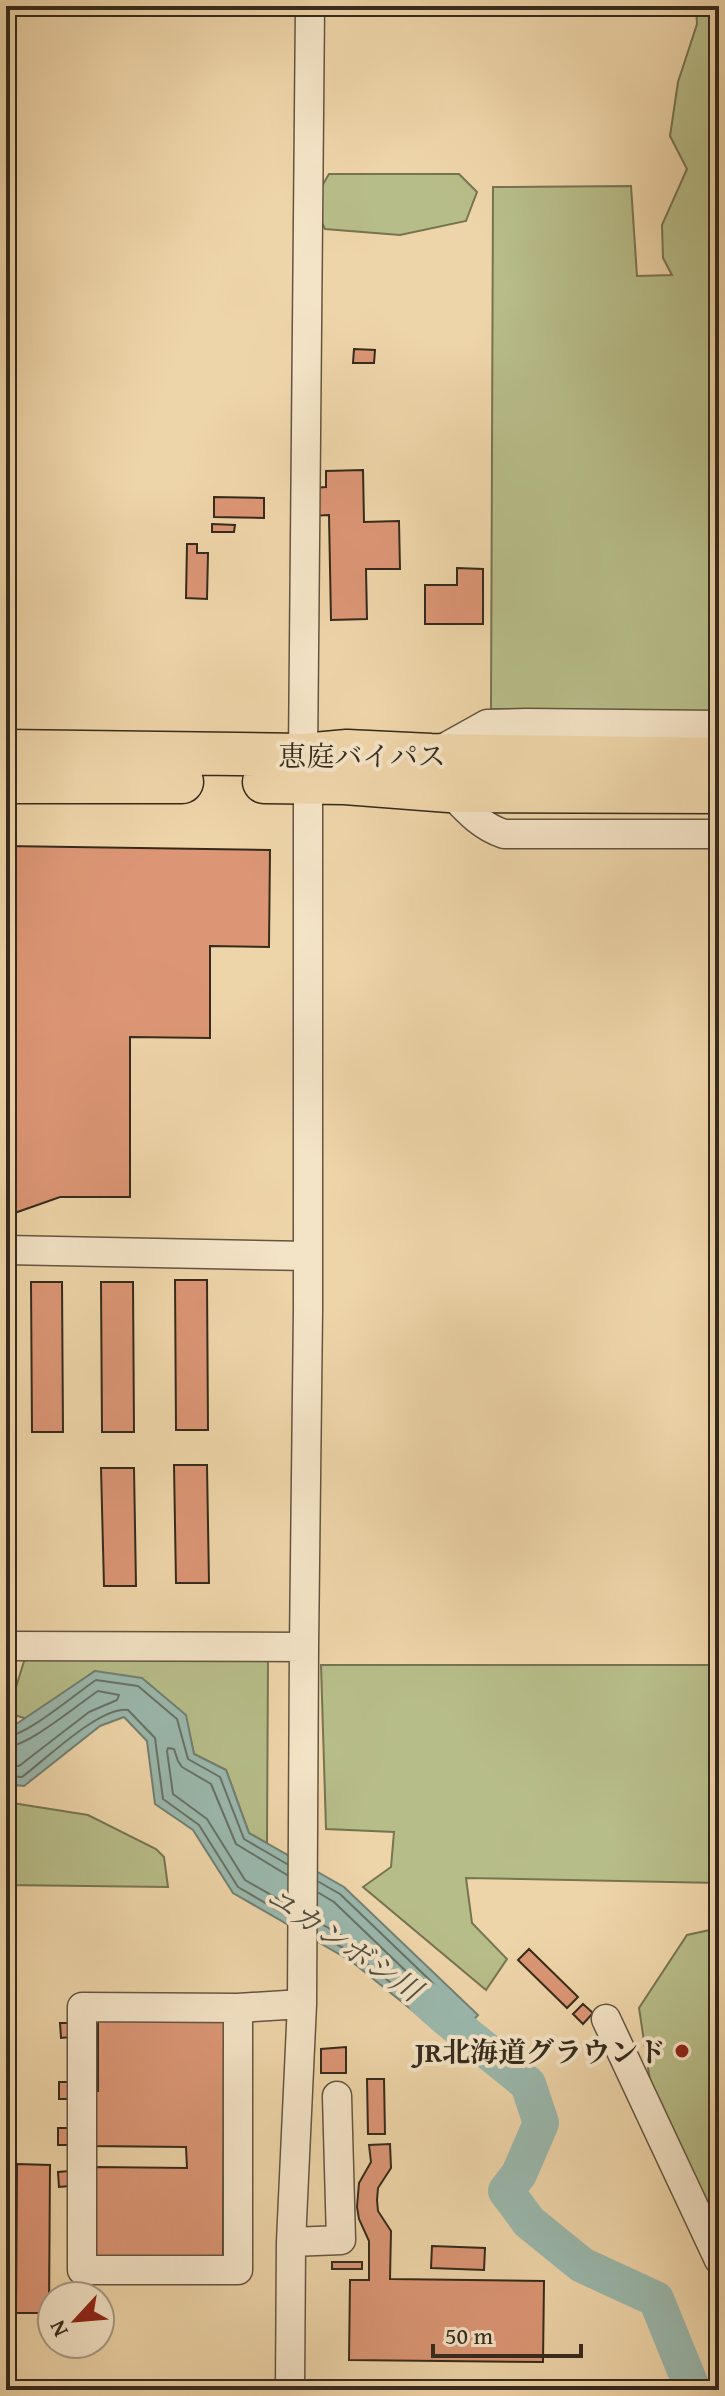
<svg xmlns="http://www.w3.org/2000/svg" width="725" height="2396" font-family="'Gentium Book Plus','Noto Serif JP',serif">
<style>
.green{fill:#b7bd89;stroke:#767453;stroke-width:2}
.water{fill:#9ab8ad;stroke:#727f73;stroke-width:2}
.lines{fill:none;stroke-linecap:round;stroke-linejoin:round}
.shore{stroke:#687165;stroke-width:2}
.river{stroke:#9ab8ad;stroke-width:36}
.building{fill:#dc9675;stroke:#352a1d;stroke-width:2}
.minor-casing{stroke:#635540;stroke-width:31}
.highway-casing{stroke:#352a1d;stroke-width:45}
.minor{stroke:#f4e4c7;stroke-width:28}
.highway{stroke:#eed5a9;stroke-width:42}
.poi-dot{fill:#8f2418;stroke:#f4e4c7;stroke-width:3}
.labels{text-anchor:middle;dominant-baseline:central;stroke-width:8;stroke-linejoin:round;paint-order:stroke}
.street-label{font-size:28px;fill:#352a1d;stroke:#f4e4c7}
.poi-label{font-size:28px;font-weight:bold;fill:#352a1d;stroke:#f4e4c7;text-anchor:end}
.water-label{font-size:30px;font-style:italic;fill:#4e4e41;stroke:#f4e4c7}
</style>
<rect width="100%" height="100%" fill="#eed5a9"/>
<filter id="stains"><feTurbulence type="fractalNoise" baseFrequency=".0025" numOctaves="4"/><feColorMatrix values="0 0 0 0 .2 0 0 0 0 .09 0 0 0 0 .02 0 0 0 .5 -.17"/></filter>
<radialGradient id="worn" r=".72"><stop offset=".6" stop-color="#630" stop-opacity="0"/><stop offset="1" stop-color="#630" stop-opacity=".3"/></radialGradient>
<!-- green -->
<path class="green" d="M696,6H719V714L491,709L493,187L631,186L637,276L672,275L663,258L662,225L687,169L670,136L678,82L697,24Z
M329,174H459L477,192L466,221L400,235L325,229L312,203Z
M268,1657L267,1843L249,1833L226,1770L194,1754L185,1715L95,1671L27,1719L8,1713L25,1658Z
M321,1665H719V1883L466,1878L472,1923L507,1959L486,1990L363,1887L391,1867L394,1832L326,1829Z
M6,1802L88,1815L156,1849L164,1857L168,1887L6,1885Z
M719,1928V2242L652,2094L639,2008L687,1935Z"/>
<!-- water -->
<path class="water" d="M95,1671L142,1678L186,1715L194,1754L226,1770L249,1833L344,1887L478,2015L453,2043L351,1961L233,1893L193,1830L155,1804L147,1741L124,1717L100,1726L24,1786L6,1784V1731Z"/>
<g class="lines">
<!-- shore -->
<path class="shore" d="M6,1737C29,1734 75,1694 96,1680L138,1686L177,1719L188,1759L220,1777L244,1839L287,1864
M6,1747C29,1746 77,1705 98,1691L119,1695L117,1700L89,1712L19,1766H6
M6,1776L22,1777C45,1760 100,1706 128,1710L155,1738L163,1799L199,1825L238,1887L286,1915
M287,1904L245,1880L207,1819L173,1794L167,1751L168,1748L174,1749L178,1761L182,1767L211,1784L236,1844L287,1875
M318,1922L362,1947L407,1983L413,1982L412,1977L334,1902L319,1893
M318,1934L356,1955L450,2030H454L465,2018L464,2013L340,1894L319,1882"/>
<!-- river -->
<path class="river" d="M425,1999L445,2017L528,2084L541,2123L519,2174L506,2191L529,2222L582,2265L656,2299L693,2390"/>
</g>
<!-- building -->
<path class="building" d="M354,349L375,350L374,363H353Z
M363,470L364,522L399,521L400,569H366L367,619L331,620L329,515L311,516V488L326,487V471Z
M214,497L264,498V518L214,517Z
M212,524L235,525L234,532H212Z
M187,544H197V553H208L207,599L186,598Z
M457,568L483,569V624H425V585H457Z
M6,846L270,850L269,947L210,946V1038L130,1037V1197H60L6,1216Z
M175,1280H207L208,1430H176Z
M31,1282H62L63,1432H32Z
M101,1282H133L134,1432H102Z
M174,1465H207L209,1583H176Z
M101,1468H134L136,1586H104Z
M529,1949L578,1997L567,2008L518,1960Z
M583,2004L593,2013L583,2024L573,2014Z
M98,2018L224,2019L223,2259L96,2258V2167L187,2168L186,2147L88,2146V2091H98Z
M60,2023H70L71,2037L61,2038Z
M346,2047V2073H321V2049Z
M367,2079H384L385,2134H368Z
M59,2082H71V2099H59Z
M58,2128H70L71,2145H58Z
M390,2144L391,2168L378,2188L377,2200L378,2211L391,2231L390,2279L544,2281L543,2362L349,2360L350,2280H369V2241L359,2219L357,2207L359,2183L371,2162L369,2145Z
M17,2164L50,2165L49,2313H16Z
M69,2171L70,2186L59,2187L58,2172Z
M432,2246L485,2248L484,2270L431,2268Z
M332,2262H362V2269H332Z"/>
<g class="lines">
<defs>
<path id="minor" d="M435,753L487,724L526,723L719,725
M449,791C466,809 480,826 504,834H719
M6,1250L308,1256
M6,1646L304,1647
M238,2008V2270H82V2007L238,2008L302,2004
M606,2019L719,2260
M291,2242L341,2240L337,2096
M290,2390L291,2242L302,2004L304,1647L308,1310V783L303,755L310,6"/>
<path id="highway" d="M6,751L303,755L347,751L431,755L719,759
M6,782H182
M264,782L345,783L449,791L719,792"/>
</defs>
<!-- minor casing -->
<use href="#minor" class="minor-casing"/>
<!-- highway casing -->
<use href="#highway" class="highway-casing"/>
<!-- minor -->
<use href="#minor" class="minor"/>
<!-- highway -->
<use href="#highway" class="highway"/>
</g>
<!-- markers -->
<circle class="poi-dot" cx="682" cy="2051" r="8"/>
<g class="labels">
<!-- street labels -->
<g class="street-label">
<text x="362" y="755">恵庭バイパス</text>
</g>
<!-- poi labels -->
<g class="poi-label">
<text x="666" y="2051">JR北海道グラウンド</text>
</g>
<!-- water labels -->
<g class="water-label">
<text transform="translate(344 1943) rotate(34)">ユカンボシ川</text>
</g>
</g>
<!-- margin -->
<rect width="725" height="2396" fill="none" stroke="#eed5a9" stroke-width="32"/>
<rect x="8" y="8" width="709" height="2380" fill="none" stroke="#352a1d" stroke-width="4"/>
<rect x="16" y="16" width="693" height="2364" fill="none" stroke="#352a1d" stroke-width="2"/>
<!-- north arrow -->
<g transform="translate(76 2320) rotate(244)"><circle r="38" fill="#f4e4c7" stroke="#a89a83" stroke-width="2"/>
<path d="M0-6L14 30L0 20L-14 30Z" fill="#8f2418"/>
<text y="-12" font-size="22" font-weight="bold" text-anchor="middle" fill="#352a1d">N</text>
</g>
<!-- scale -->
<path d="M433 2344v12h148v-12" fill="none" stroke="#352a1d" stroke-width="4"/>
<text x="445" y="2344" font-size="24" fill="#352a1d" stroke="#f4e4c7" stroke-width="6" paint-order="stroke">50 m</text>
<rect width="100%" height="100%" filter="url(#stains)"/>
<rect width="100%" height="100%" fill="url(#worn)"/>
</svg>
